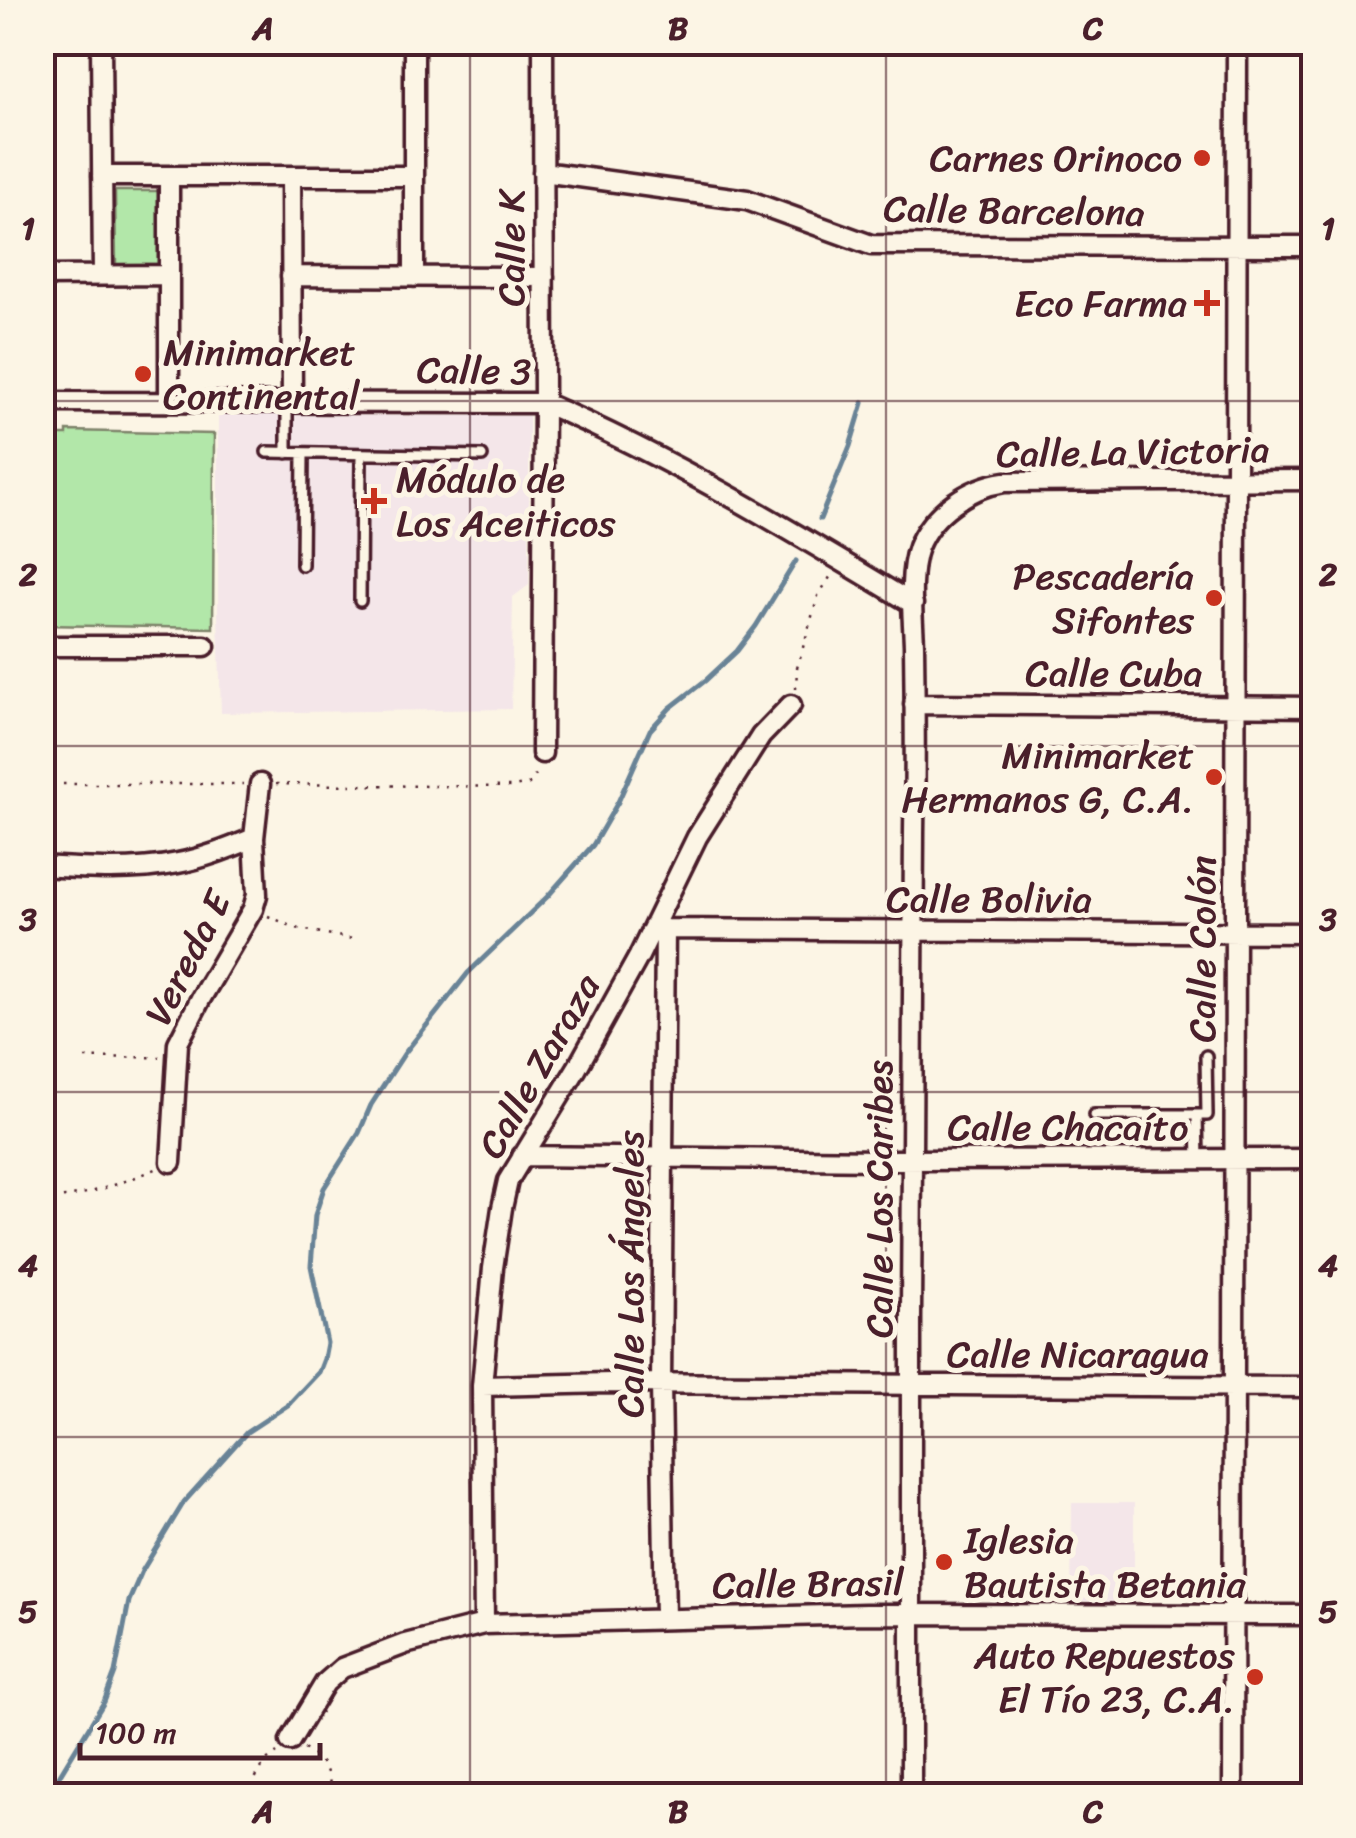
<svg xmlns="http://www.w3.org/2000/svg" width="1356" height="1838" font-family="Sriracha,sans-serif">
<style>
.built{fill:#f4e6e9}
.green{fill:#b2e7a9;stroke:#7e836a;stroke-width:2.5}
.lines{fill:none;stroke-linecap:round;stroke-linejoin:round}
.stream{stroke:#698396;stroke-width:5}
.service-casing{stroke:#4a1f2b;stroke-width:16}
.minor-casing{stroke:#4a1f2b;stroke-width:25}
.path{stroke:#4a1f2b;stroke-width:2.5;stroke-dasharray:2.5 8;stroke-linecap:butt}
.service{stroke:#fcf5e5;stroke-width:9}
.minor{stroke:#fcf5e5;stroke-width:18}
.grid{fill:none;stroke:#4a1f2b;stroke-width:2.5;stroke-opacity:0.55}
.poi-dot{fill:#c8321e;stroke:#fcf5e5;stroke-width:4}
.labels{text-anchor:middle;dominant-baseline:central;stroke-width:10;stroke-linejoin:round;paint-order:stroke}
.poi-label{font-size:38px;fill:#4a1f2b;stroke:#fcf5e5;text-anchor:end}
.street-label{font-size:38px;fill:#4a1f2b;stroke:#fcf5e5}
.neatline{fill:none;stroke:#4a1f2b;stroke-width:4}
.grid-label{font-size:32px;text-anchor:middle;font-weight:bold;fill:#4a1f2b}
</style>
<rect width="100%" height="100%" fill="#fcf5e5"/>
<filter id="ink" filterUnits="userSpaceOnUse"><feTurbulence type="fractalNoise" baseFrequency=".01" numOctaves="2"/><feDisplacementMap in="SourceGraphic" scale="20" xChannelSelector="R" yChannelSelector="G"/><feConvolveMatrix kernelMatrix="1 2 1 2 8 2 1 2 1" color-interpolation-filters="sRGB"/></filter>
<g filter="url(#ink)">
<!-- built -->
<path class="built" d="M218,415L529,416V585L513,597L511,709L221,713L218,615Z
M1072,1503H1134V1602L1071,1601Z"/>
<!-- green -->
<path class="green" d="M115,191H159V264H116Z
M67,431L214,434L213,628L43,625V435H67Z"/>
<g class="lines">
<!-- stream -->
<path class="stream" d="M820,519L850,446L863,403
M47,1796L104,1702L115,1673L129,1601L142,1571L184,1502L247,1432L288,1405L319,1372L324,1359L327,1343L311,1266L315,1215L324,1188L359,1133L371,1105L404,1054L468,973L547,897L593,845L618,802L650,730L670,708L706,680L737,651L756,626L796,561"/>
<defs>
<path id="service" d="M287,402V453
M267,452L482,456
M302,565L303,453
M360,601L361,454
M1094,1115H1207L1206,1056
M1197,1115L1198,1160"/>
<path id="minor" d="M101,42L103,275
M414,42V277
M543,172L747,200L871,245L1314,246
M102,176H414
M169,176V402
M291,176L292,402
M42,276L169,275
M291,276L544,277
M42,402L544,403C675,460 792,531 913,604
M42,646H205
M914,704L1314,707
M542,753L544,403L543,42
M42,866C87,869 134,872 178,863C205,858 229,848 254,838
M656,925L665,929L1314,933
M522,1156L880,1160L1314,1159
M171,1162L178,1043L201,998L253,909L257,895L254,838L260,784
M482,1386L610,1383L1314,1387
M665,1619L661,1384L665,929
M484,1624L482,1386L493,1268L502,1208L508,1181L577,1068L639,956L697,837L761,736L791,705
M290,1741L325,1683L342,1668L405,1644L484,1624L866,1614L1314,1615
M911,1796C909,1475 912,1155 914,834C915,771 915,708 914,645C913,616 908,574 918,547C932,512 970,487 1005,482L1314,480
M1233,1796L1237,42"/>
</defs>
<!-- service casing -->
<use href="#service" class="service-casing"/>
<!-- minor casing -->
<use href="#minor" class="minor-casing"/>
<!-- path -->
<path class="path" d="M796,689L797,668L818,596L832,574
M42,784H243
M276,784L513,787L529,784L540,769
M268,916L296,928L358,940
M85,1058L160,1057
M42,1199C83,1198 119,1184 156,1169
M42,1492L61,1496
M304,1749C324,1760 330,1772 331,1796
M245,1796L265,1762L277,1753"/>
<!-- service -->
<use href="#service" class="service"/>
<!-- minor -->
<use href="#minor" class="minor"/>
</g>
</g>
<!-- grid -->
<path class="grid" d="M470,42V1796M886,42V1796M42,401H1314M42,746H1314M42,1092H1314M42,1437H1314"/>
<!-- markers -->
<g class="poi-dot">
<circle cx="1202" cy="158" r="10"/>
<path d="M1202 288h10v10h10v10h-10v10h-10v-10h-10v-10h10z"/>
<circle cx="143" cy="374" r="10"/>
<path d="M369 486h10v10h10v10h-10v10h-10v-10h-10v-10h10z"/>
<circle cx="1214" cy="598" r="10"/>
<circle cx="1214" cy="777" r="10"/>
<circle cx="944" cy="1562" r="10"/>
<circle cx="1255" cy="1677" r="10"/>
</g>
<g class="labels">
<!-- poi labels -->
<g class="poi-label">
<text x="1182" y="158">Carnes Orinoco</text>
<text x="1187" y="303">Eco Farma</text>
<text x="163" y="352" text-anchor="start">Minimarket<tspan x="163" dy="44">Continental</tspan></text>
<text x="396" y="479" text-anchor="start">Módulo de<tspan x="396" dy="44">Los Aceiticos</tspan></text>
<text x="1194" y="576">Pescadería<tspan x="1194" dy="44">Sifontes</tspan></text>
<text x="1194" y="755">Minimarket<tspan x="1194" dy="44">Hermanos G, C.A.</tspan></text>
<text x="964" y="1540" text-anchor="start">Iglesia<tspan x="964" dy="44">Bautista Betania</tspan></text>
<text x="1235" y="1655">Auto Repuestos<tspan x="1235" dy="44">El Tío 23, C.A.</tspan></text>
</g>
<!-- street labels -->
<g class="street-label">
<text transform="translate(1014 211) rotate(1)">Calle Barcelona</text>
<text transform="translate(511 248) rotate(-90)">Calle K</text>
<text transform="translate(474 371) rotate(1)">Calle 3</text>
<text transform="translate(1133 452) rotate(-1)">Calle La Victoria</text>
<text x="1114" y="673">Calle Cuba</text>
<text x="989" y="899">Calle Bolivia</text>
<text transform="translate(1202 949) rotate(-90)">Calle Colón</text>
<text transform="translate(188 958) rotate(-63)">Vereda E</text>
<text transform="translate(539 1066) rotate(-60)">Calle Zaraza</text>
<text x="1068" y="1127">Calle Chacaíto</text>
<text transform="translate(879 1199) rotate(-90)">Calle Los Caribes</text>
<text transform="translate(630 1274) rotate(-90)">Calle Los Ángeles</text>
<text x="1078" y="1354">Calle Nicaragua</text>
<text transform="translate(808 1584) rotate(-1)">Calle Brasil</text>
</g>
</g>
<!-- margin -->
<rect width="1356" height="1838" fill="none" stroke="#fcf5e5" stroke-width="110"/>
<!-- scale -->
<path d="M80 1743v15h240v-15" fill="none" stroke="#4a1f2b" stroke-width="5"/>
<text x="95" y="1743" font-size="30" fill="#4a1f2b" stroke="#fcf5e5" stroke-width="8" paint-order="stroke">100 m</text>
<rect x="55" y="55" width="1246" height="1728" class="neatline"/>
<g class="grid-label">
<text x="263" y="39">A</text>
<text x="678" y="39">B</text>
<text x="1093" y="39">C</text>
<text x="28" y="239">1</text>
<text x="1328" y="239">1</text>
<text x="28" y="585">2</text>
<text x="1328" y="585">2</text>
<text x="28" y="930">3</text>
<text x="1328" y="930">3</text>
<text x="28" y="1276">4</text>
<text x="1328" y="1276">4</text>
<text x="28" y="1622">5</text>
<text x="1328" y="1622">5</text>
<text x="263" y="1822">A</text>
<text x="678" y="1822">B</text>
<text x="1093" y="1822">C</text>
</g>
</svg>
